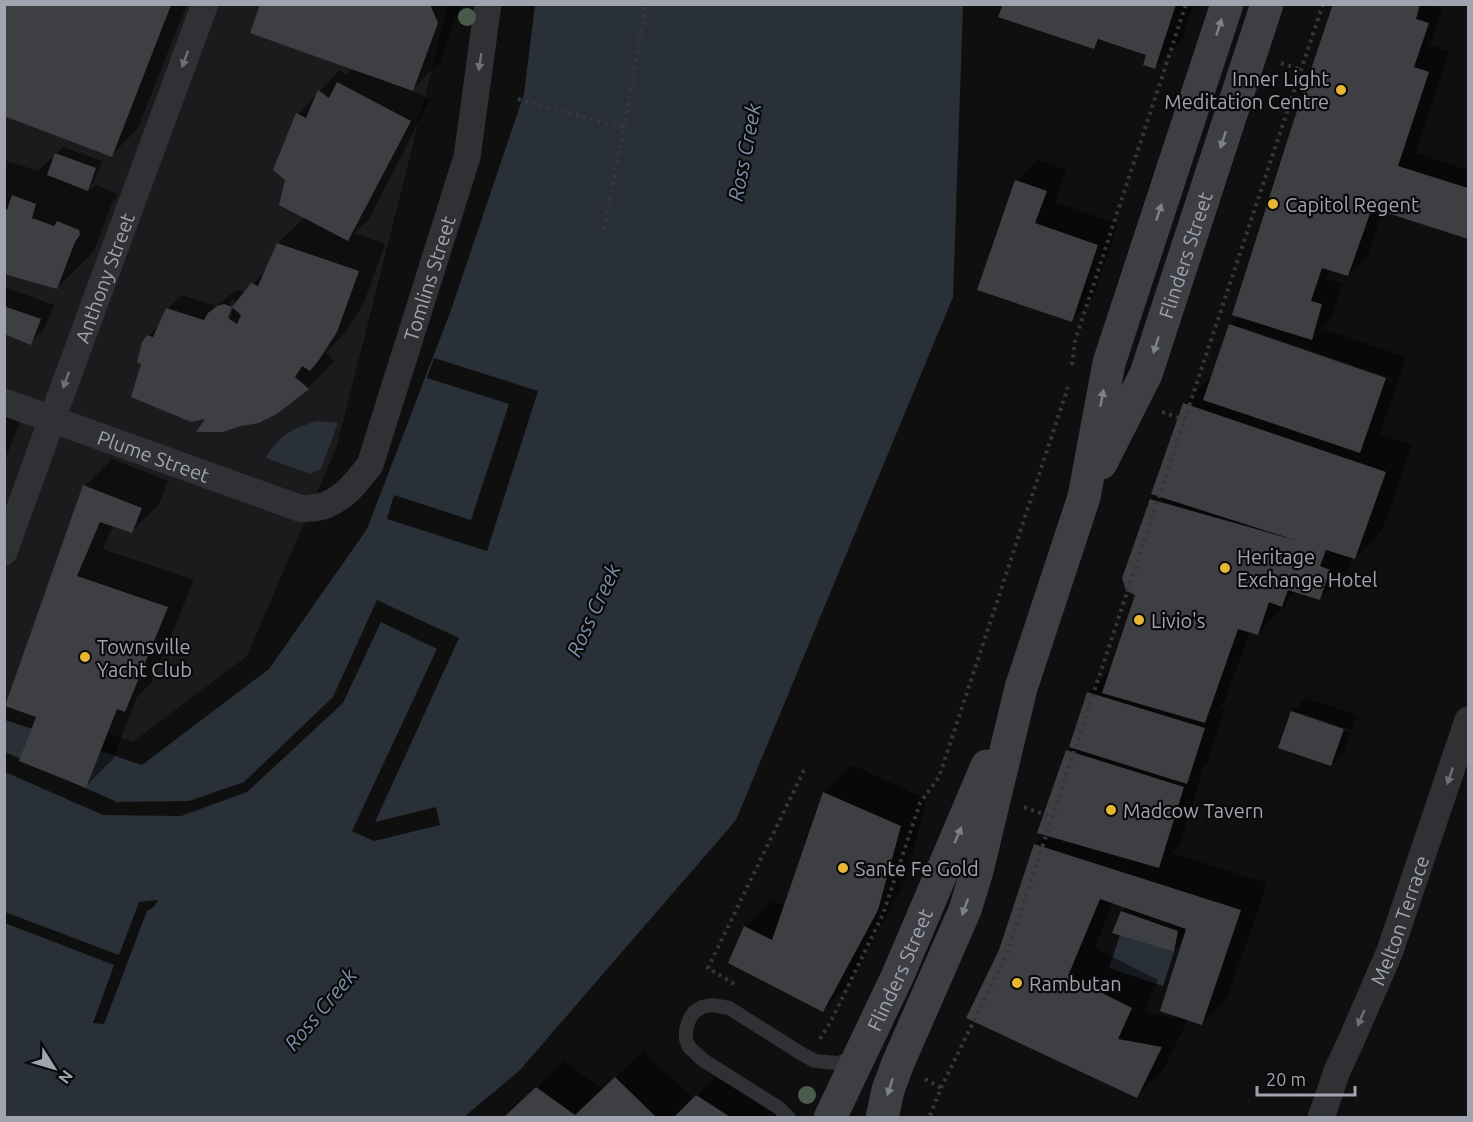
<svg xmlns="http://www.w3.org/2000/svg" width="1473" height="1122" font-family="Ubuntu,sans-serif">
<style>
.built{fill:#1b1b1d}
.water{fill:#293038}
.pier{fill:#0f0f10}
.shadow{fill:#0007;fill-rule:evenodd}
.building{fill:#3e3f43}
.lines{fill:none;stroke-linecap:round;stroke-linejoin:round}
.path{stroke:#36373c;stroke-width:4;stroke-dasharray:3 4.5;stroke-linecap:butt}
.service{stroke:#303135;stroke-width:14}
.minor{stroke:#303135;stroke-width:27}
.secondary{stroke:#3e3f45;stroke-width:33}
.tree{fill:#495c4c}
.oneway{fill:#7e818b}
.oneway2{fill:#6e7079}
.poi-dot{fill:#e6b731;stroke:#0a0a0b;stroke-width:2}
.labels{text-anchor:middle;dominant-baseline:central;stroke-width:4.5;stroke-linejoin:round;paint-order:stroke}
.poi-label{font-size:20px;fill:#a1a4b0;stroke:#0a0a0b;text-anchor:start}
.street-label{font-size:20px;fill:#a1a4b0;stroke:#0a0a0b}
.water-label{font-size:21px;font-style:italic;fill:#798fab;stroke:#0a0a0b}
</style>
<rect width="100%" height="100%" fill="#0f0f10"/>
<!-- built -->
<path class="built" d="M5,5H448L337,446L247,656L133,742L5,699Z"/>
<!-- water -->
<path class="water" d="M535,5H963L953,297L736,820L520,1070L464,1117L5,1118V720L142,765L269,669L367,529L451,310L524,94Z
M317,421L338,423L321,469L310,474L266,458C278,435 294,428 317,421Z
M1120,935L1174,952L1163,986L1109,968Z"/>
<!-- pier -->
<path class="pier" d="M434,358L538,391L487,551L387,519L394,495L471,520L509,404L427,378Z
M377,600L459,638L375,822L436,807L440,825L374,841L352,831L437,649L381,622L343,703L247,792L181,816L103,815L5,772V752L117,802L189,801L244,782L333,697Z
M158,900L154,907L147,911L104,1024L93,1023L114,965L5,923V912L119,955L139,902Z"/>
<!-- shadow -->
<path class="shadow" d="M4,4H187L138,128L111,156L4,114Z
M262,4H461L440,62L412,90L430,100L369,219L354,233L385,244L364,303L346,331L326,353L334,361L308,388L208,417L143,363L148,336L160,324L167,309L182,295L216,306L232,293L239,290L245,293L268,268L278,243L305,217L298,114L340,70L347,75L353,68ZM232,299L235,300L230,319L225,323Z
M1004,4H1194L1182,40L1155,67L1148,54L1102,39L1094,47Z
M1335,4H1429L1442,9L1430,45L1449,51L1415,153L1468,170V237L1384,209L1369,254L1348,275L1330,269L1327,279L1342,283L1332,317L1321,328L1406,357L1381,430L1378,434L1412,445L1382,531L1355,558L1352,557L1347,571L1320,598L1296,591L1287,600L1285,606L1258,633L1250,631L1225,701L1220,706L1225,707L1208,761L1203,766H1204L1180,845L1172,853L1267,883L1228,997L1201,1024L1188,1019L1164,1069L1137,1096L1001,950L1035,845L1046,834L1067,751L1072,746L1088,692L1109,671L1111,672L1137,595L1123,578L1151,499L1157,494L1184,404L1211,377L1230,325L1239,316ZM1240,326L1394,379L1393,382L1240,330ZM1113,902L1127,907L1122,912L1173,950L1184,940L1182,1019L1144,1012L1158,980L1095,948Z
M63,147L102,161L94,182L88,188L92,189L96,185L116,193L117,197L112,203L94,251L57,288L4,273V160L38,171L50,159L54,160L57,153Z
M1037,160L1066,170L1055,202L1118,224L1092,300L1071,321L1016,181Z
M4,287L54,305L44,329L30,343L4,333Z
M4,407L23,414L4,462Z
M112,459L168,481L159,504L132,531L113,525L103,549L194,580L151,683L137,697L113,759L86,786L38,716L85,486Z
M1306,698L1357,715L1345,751L1331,765L1292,712ZM1298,712L1352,730L1351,733L1298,715Z
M852,765L927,799L905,881L850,983L823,1010L745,927L772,900L785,906L825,792Z
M643,1051L693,1099L724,1069L780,1117L505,1118L564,1061L603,1089Z"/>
<!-- building -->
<path class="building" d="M260,4H430L438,23L413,91L250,33Z
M1003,4H1176L1155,69L1143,65L1146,55L1098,39L1094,49L998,17Z
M1333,4H1420L1416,19L1429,23L1414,67L1429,72L1398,166L1468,188V239L1372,208L1348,276L1322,268L1311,301L1322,304L1312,340L1232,315L1291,129Z
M4,5H171L112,157L4,116Z
M337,82L411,121L348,241L279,205L285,180L273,170L296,113L306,118L318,90L329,98Z
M55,153L96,168L88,191L47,175Z
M1015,180L1047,191L1035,223L1098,245L1072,322L977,290Z
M12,195L36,204L32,218L54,226L57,221L79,230L80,235L75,242L57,289L4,274V209L7,210Z
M277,243L359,271L337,332L319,360L310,371L302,366L295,377L309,389L278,413L259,423L241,426L223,432H196L205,419L191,422L131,397L141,364L137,362L142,342L147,335L153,337L166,308L204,320L208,313L217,306L224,304L232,307L228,318L237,324L241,315L232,307L251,283L258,286Z
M4,306L41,319L31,345L4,334Z
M1229,324L1386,378L1360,453L1203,400Z
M1183,403L1386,472L1355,559L1326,550L1320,566L1330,570L1320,600L1288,590L1282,607L1269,602L1258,635L1238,629L1205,723L1102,693L1135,595L1126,591L1122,578L1150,499L1298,541L1151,494Z
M83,485L142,508L132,533L100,522L77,576L168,607L125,712L117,709L86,788L19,761L36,717L5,706Z
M1087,692L1205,728L1187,784L1069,747Z
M1291,711L1344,729L1331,766L1278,748Z
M1066,750L1184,787L1159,868L1037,833Z
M823,792L901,826L878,910L823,1012L728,963L744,926L772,940Z
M1034,844L1241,910L1202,1025L1160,1011L1186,929L1100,899L1068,976L1132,1008L1118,1039L1162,1047L1137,1098L966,1018L999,950Z
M1121,911L1178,931L1174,952L1112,933Z
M615,1077L657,1118H503L536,1087L575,1115Z
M696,1095L732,1118H673Z"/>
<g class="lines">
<!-- path -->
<path class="path" d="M1281,63L1302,70
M518,99L624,128L603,233
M624,128L646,4
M1072,365L1075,341L1186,4
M1162,412L1185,420
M1024,807L1052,817
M734,984L708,968L804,770
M820,1039L830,1023L883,914L920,803L939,777L1068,387
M925,1079L941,1088L929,1118
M941,1088L1007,953L1323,4"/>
<!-- service -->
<path class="service" d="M789,1118L779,1108L703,1060L689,1047L686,1039V1030L689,1020L694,1012L702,1007L712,1005L729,1008L802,1054L815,1061L837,1063L855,1058"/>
<!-- minor -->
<g class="minor">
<path id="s1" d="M4,402L302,509C310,508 319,508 326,505C346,497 357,481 370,465L467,157L488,4"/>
<path id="s2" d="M4,552L52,419L205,4"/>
<path id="s3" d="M1321,1118L1337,1071L1351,1041L1390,951L1468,720"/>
</g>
<!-- secondary -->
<g class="secondary">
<path id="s4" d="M1101,463L1146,374L1267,4"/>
<path id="s5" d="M830,1118L898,975L987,766"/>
<path d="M882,1118L888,1090L898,1063L965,910L977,871L1021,688L1084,497L1109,363L1227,4"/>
</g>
</g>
<!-- trees -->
<g class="tree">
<circle cx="467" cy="17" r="9"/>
<circle cx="807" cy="1095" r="9"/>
</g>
<!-- one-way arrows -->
<defs><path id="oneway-solid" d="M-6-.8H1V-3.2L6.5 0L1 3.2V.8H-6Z" transform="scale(1.5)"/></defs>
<g class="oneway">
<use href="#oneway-solid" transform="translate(1219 27) rotate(-72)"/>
<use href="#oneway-solid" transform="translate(1223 140) rotate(108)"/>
<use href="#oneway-solid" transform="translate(1159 212) rotate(-72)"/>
<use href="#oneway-solid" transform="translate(1156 345) rotate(108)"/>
<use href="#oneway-solid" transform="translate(1102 398) rotate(-79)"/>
<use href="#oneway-solid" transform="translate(958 835) rotate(-67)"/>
<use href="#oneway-solid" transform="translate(965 907) rotate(110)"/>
<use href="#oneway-solid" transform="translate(890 1087) rotate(108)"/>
</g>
<g class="oneway2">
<use href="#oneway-solid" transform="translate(185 59) rotate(110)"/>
<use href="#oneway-solid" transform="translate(480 62) rotate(98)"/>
<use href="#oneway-solid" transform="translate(66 380) rotate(110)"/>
<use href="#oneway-solid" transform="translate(1450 776) rotate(109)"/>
<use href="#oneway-solid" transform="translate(1361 1018) rotate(113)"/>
</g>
<!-- markers -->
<g class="poi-dot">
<circle cx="1341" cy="90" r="6"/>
<circle cx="1273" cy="204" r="6"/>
<circle cx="1225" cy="568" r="6"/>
<circle cx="1139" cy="620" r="6"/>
<circle cx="85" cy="657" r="6"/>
<circle cx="1111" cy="810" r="6"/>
<circle cx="843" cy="868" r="6"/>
<circle cx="1017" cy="983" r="6"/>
</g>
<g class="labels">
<!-- poi labels -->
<g class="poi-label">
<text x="1329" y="78" text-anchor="end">Inner Light<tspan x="1329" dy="23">Meditation Centre</tspan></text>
<text x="1285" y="204">Capitol Regent</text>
<text x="1237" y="556">Heritage<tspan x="1237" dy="23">Exchange Hotel</tspan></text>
<text x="1151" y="620">Livio's</text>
<text x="97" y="646">Townsville<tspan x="97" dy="23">Yacht Club</tspan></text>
<text x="1123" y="810">Madcow Tavern</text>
<text x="855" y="868">Sante Fe Gold</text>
<text x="1029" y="983">Rambutan</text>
</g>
<!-- street labels -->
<g class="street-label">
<text stroke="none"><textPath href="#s4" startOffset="225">Flinders Street</textPath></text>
<text stroke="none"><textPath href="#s2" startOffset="292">Anthony Street</textPath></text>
<text stroke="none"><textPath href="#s1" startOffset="597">Tomlins Street</textPath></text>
<text stroke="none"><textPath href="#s1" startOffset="159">Plume Street</textPath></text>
<text stroke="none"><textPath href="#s3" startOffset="213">Melton Terrace</textPath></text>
<text stroke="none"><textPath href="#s5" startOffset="164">Flinders Street</textPath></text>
</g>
<!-- water labels -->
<g class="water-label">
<text transform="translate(744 152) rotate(-79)">Ross Creek</text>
<text transform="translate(593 610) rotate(-65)">Ross Creek</text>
<text transform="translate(320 1009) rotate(-50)">Ross Creek</text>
</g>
</g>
<!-- border -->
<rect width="1473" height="1122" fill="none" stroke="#a1a4b0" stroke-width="12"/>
<!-- north arrow -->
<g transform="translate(54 1068) rotate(127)" stroke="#0a0a0b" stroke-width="4.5" paint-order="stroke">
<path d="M0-4.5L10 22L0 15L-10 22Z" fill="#a1a4b0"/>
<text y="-9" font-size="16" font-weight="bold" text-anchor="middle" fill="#a1a4b0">N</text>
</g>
<!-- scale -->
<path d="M1257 1086v9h98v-9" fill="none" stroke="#a1a4b0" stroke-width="3"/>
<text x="1266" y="1086" font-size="18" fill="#a1a4b0" stroke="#0a0a0b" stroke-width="4.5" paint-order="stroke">20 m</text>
</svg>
